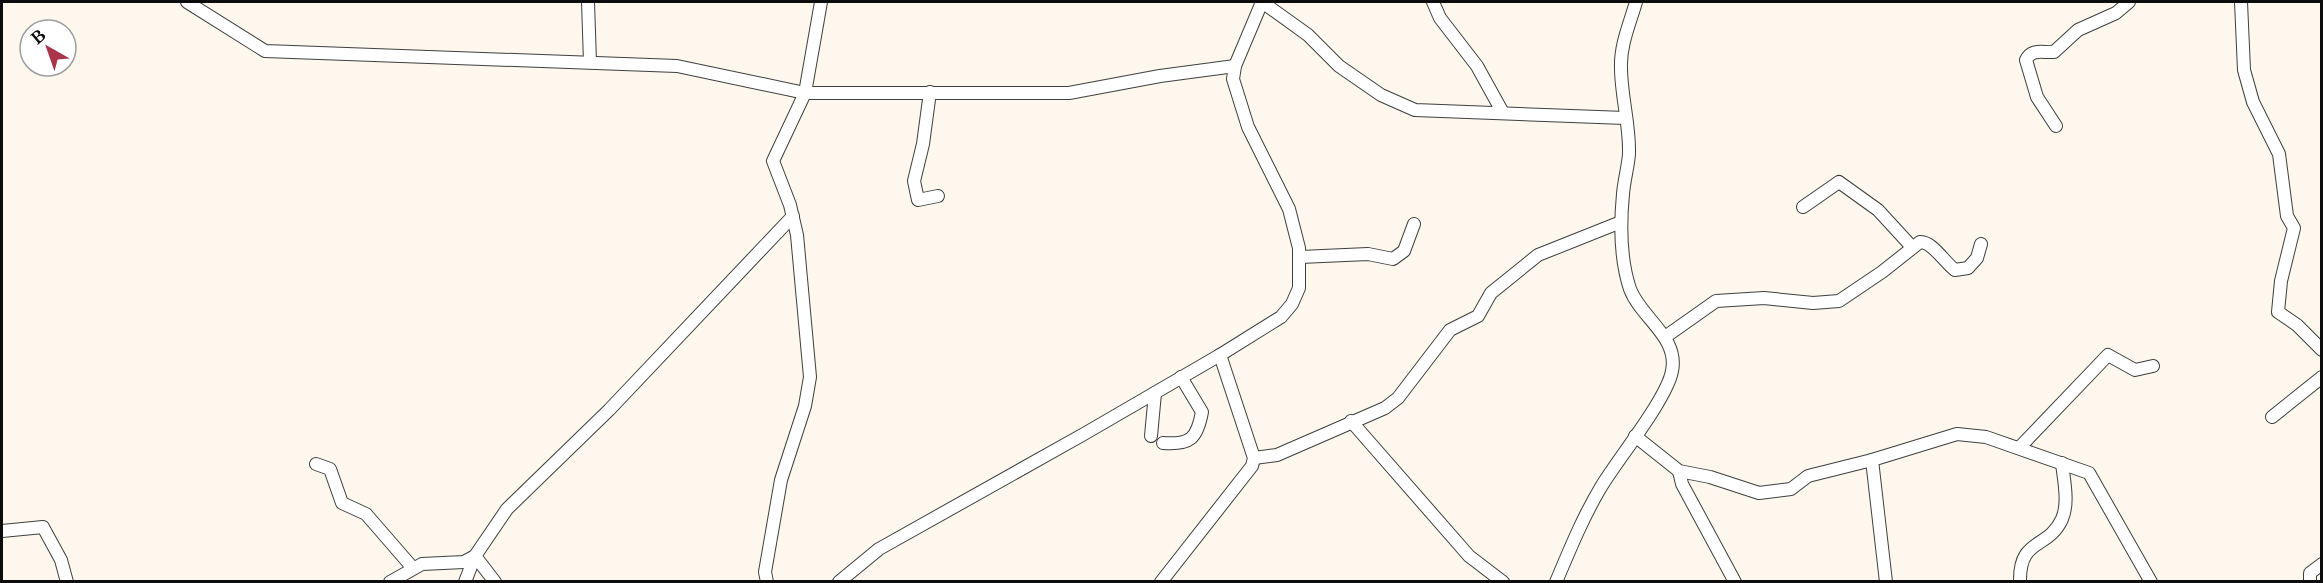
<svg xmlns="http://www.w3.org/2000/svg" width="2323" height="583" viewBox="0 0 2323 583" font-family="'Libre Baskerville',serif">
<style>
.lines{fill:none;stroke-linecap:round;stroke-linejoin:round}
.minor-casing{stroke:#3f3f3f;stroke-width:14}
.minor{stroke:#fff;stroke-width:12}
</style>
<rect width="100%" height="100%" fill="#fdf7ed"/>
<g class="lines">
<g class="minor-casing">
<g id="minor">
<path d="M187,2L265,51L677,66L805,93H1069L1160,76L1235,66"/>
<path d="M588,2L590,62"/>
<path d="M1262,2L1308,35L1339,66L1381,95L1415,110L1625,118"/>
<path d="M1433,2L1440,18L1477,66L1503,113"/>
<path d="M2241,2L2244,70L2253,102L2279,154L2287,216L2294,228L2281,281L2278,312L2297,325L2322,350"/>
<path d="M930,92L923,144L914,181L918,200L938,196"/>
<path d="M2056,126L2037,97L2026,60C2032,48 2043,53 2054,52L2078,30L2116,13L2129,2"/>
<path d="M1803,207L1839,182L1878,210L1912,247"/>
<path d="M1300,257L1368,254L1393,259L1404,251L1414,224"/>
<path d="M1665,337L1716,301L1764,298L1813,303L1839,301L1882,272L1920,242C1932,241 1945,263 1955,270L1968,268L1977,258L1981,244"/>
<path d="M2272,417L2322,377"/>
<path d="M1351,421L1469,556L1503,582"/>
<path d="M1151,436L1155,393"/>
<path d="M1635,436L1679,471L1710,477L1759,493L1791,489L1808,476L1872,460L1957,434L1986,437L2089,473L2151,582"/>
<path d="M1163,443C1190,445 1197,439 1202,412L1181,377"/>
<path d="M2019,448L2108,355L2135,370L2153,366"/>
<path d="M1254,458L1277,455L1385,408L1398,398L1450,330L1478,316L1491,293L1538,255L1621,222"/>
<path d="M1872,460L1886,582"/>
<path d="M316,464L330,469L342,503L366,514L412,567"/>
<path d="M1679,471L1682,484L1735,582"/>
<path d="M2,531L43,527L61,560L67,582"/>
<path d="M390,582L422,564L464,562L475,556L507,509L609,410L793,216"/>
<path d="M465,582L475,556L495,582"/>
<path d="M767,582L765,572L781,480L805,406L810,377L797,235L790,205L773,161L805,93L821,2"/>
<path d="M839,582L879,549L1084,434L1220,355L1281,317L1292,304L1299,288V248L1289,209L1248,127L1233,79L1235,66L1262,2"/>
<path d="M1161,582L1252,466L1254,458L1220,355"/>
<path d="M1556,582C1570,549 1583,517 1601,487C1617,460 1667,399 1672,371C1679,337 1641,318 1630,289C1620,259 1620,225 1623,194C1624,181 1628,167 1629,154C1630,125 1621,96 1621,68C1620,45 1630,23 1636,2"/>
<path d="M2020,582C2019,537 2048,550 2062,519C2069,503 2064,481 2062,463"/>
<path d="M2310,582V573L2322,564"/>
</g>
</g>
<use href="#minor" class="minor"/>
</g>
<rect width="2323" height="583" fill="none" stroke="#0c0c0c" stroke-width="6"/>
<g transform="translate(48 48) rotate(320)"><circle r="28" fill="#ffffff" stroke="#9e9e9e" stroke-width="1.5"/>
<path d="M0-4.5L10 22L0 15L-10 22Z" fill="#aa354b"/>
<text y="-9" font-size="16" font-weight="bold" text-anchor="middle" fill="#0c0c0c">B</text>
</g>
</svg>
